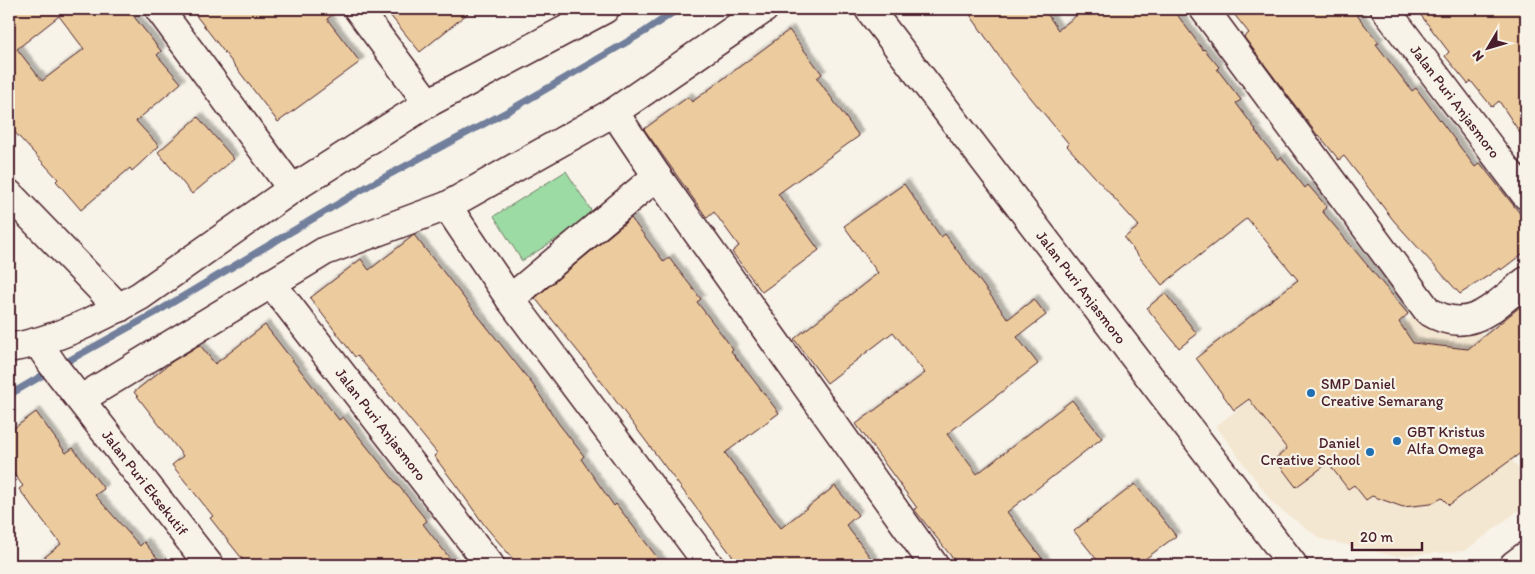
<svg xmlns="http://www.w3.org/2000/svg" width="1535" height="574" viewBox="0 0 1535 574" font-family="Itim,sans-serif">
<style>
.built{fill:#f4e7d2}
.green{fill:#9cdba4;stroke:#737d68}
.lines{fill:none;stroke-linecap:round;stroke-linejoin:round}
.stream{stroke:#727f9c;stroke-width:7}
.building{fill:#eccc9e;stroke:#4a1f2b;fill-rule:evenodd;filter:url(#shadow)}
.minor-casing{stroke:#4a1f2b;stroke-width:31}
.minor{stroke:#f7f3e8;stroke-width:28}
.poi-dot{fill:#1f6fb2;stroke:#f7f3e8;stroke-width:2}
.labels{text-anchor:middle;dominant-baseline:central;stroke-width:4.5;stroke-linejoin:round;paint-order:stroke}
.street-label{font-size:15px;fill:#4a1f2b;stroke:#f7f3e8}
.poi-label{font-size:15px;fill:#4a1f2b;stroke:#f7f3e8;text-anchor:start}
</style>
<defs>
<filter id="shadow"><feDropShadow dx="4.5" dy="-4.5" stdDeviation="1" flood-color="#0004"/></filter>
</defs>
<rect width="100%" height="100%" fill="#f7f3e8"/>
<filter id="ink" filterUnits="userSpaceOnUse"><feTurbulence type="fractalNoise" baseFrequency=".02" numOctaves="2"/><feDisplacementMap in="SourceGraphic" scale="10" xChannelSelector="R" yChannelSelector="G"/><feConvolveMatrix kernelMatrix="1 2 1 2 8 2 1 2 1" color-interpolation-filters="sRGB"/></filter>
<g filter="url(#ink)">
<path class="built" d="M1421,310L1478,330L1512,372L1469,406L1526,478V505L1465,551L1394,556L1321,539L1274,505L1216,426L1335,334L1355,360Z"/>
<path class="green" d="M566,171L594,215L522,261L494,216Z"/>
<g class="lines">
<g class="stream">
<path d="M59,366L155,313L368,186L512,109L644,32L678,9"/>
<path d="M9,395L50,371"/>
</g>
</g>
<g class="building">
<path d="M9,9H128L161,51L157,55L181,83L136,121L159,146L132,171L130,168L81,210L56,181L58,179L9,126ZM59,16L84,49L42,81L17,49Z"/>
<path d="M191,9H340L327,19L360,62L278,122Z"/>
<path d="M385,9H473L420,52Z"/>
<path d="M966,9H1044L1058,30L1085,9H1173L1203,50L1204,49L1219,67L1217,69L1241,100L1236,103L1256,130L1255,131L1278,160L1281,157L1305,188L1308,185L1327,207L1322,211L1408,314L1399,322L1413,343L1468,349L1526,302V449L1449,505L1442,498L1431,504L1403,507L1372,496L1366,500L1354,485L1348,489L1328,463L1296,487L1275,459L1287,449L1249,399L1234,410L1196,358L1298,280L1247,218L1162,285L1124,238L1139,226L1067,146L1069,144L1012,75Z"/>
<path d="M1230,9H1352L1379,43L1376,44L1412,91L1416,88L1475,167L1480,163L1526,221V251L1501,270L1500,268L1460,294L1394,221L1344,156L1339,160L1319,135L1318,136L1244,37L1249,33Z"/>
<path d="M1416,9H1526V142L1499,101L1492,107L1471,81L1468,84L1445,56L1449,52Z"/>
<path d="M789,30L822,74L817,78L859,136L778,194L819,250L762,292L732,252L739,246L714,212L707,218L644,129L688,97L692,102Z"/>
<path d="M198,117L234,159L192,194L158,152Z"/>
<path d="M904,184L941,237L945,234L1008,319L1034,299L1046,315L1017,337L1038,364L947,434L977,474L1072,400L1102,438L1007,512L1047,565H958L914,509L917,508L856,424L925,373L893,332L827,383L794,339L878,273L844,226Z"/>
<path d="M631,218L664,262L669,258L701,299L697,302L733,349L731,351L779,413L725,453L781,528L835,486L858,515L846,525L876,565H739L588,364L535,298Z"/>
<path d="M414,235L533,385L559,424L584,456L581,459L614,506L616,504L663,565H518L485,526L458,488L434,456L437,453L357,355L355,357L310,298L361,259L369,270Z"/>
<path d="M1165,293L1197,334L1179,348L1147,308Z"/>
<path d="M265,325L339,420L343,417L427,521L423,524L455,565H247L210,518L213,516L172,465L183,456L134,392L173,361L200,345L215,364Z"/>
<path d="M36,412L66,453L73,448L104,489L95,495L140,546L144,542L163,565H35L61,544L19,489L23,486L9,467V432Z"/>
<path d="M1135,484L1176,536L1137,565H1101L1074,531Z"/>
</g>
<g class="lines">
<g class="minor-casing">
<g id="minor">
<path d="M159,9L292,189"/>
<path d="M358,9L428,103"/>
<path id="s1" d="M869,9L1293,565"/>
<path d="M1204,9L1428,311C1470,337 1495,305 1526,281"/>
<path id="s2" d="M1385,9L1526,195"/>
<path d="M614,112L657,176L934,565"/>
<path d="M9,194L119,308"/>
<path d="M447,206L510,299L709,565"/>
<path id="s3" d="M271,283L490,565"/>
<path d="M510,299L657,176"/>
<path id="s4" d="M38,343L53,365L209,565"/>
<path d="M9,348C55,341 99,319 140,296L292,189L428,103L605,9"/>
<path d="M81,399L325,251L447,206L614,112L764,9"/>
<path d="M1514,565L1526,556"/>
</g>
</g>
<use href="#minor" class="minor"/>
</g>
</g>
<g class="poi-dot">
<circle cx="1311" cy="393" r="5"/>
<circle cx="1397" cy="441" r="5"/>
<circle cx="1370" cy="452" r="5"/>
</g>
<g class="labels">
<g class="street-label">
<text stroke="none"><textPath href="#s2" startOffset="116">Jalan Puri Anjasmoro</textPath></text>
<text stroke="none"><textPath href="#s1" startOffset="350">Jalan Puri Anjasmoro</textPath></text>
<text stroke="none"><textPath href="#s3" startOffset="179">Jalan Puri Anjasmoro</textPath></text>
<text stroke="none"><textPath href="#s4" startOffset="176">Jalan Puri Eksekutif</textPath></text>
</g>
<g class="poi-label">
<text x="1321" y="384">SMP Daniel<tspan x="1321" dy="17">Creative Semarang</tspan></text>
<text x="1407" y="432">GBT Kristus<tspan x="1407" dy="17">Alfa Omega</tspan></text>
<text x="1360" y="443" text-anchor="end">Daniel<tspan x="1360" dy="17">Creative School</tspan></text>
</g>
</g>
<rect width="1535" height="574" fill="none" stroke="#f7f3e8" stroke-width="30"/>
<rect x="15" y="15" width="1505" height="544" fill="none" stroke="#4a1f2b" stroke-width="2" filter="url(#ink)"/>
<g transform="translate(1488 48) rotate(232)" stroke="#f7f3e8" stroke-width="4" paint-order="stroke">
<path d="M0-4L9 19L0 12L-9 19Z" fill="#4a1f2b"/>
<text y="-8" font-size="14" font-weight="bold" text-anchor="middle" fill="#4a1f2b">N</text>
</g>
<path d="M1352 542v8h70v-8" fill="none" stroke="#4a1f2b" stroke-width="2.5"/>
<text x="1360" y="542" font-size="15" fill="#4a1f2b" stroke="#f7f3e8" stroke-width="4" paint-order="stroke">20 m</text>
</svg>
